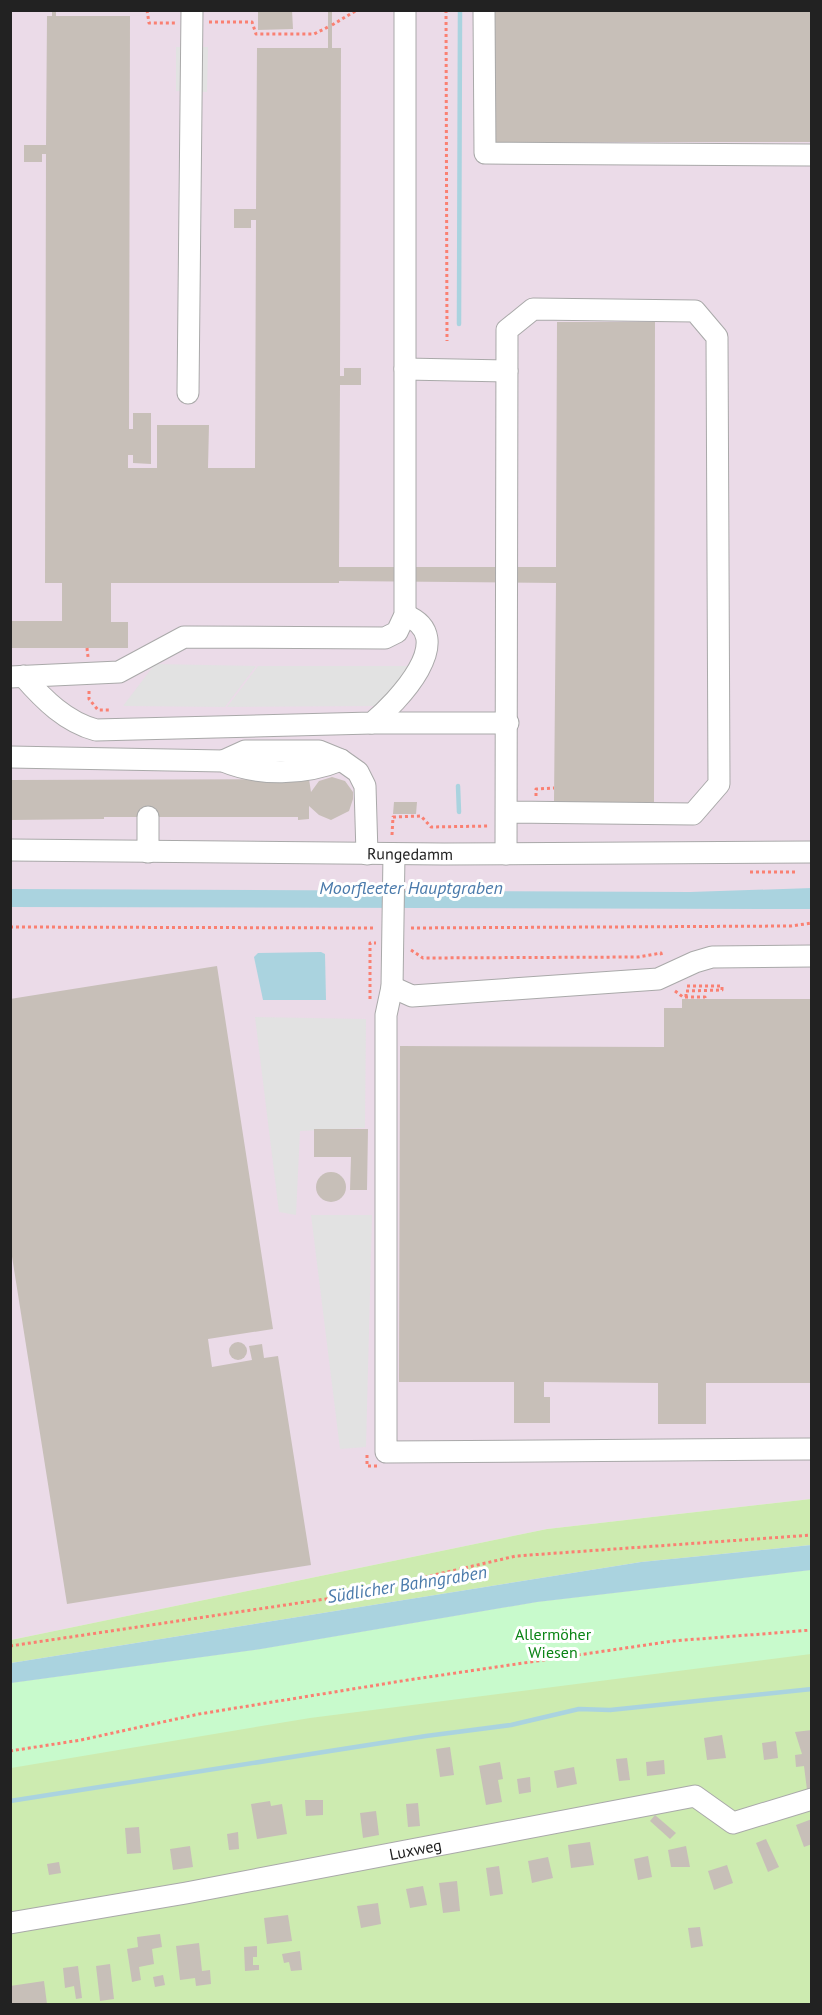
<svg xmlns="http://www.w3.org/2000/svg" width="822" height="2015" viewBox="0 0 822 2015" font-family="'PT Sans',sans-serif">
<style>
.industrial{fill:#ebdbe8}
.grass{fill:#cdebb0}
.park{fill:#c8facc}
.parking{fill:#e2e2e2}
.water{fill:#aad3df}
.lines{fill:none;stroke-linecap:round;stroke-linejoin:round}
.stream{stroke:#aad3df;stroke-width:4.5}
.building{fill:#c7bfb8}
.minor-casing{stroke:#a9a9a9;stroke-width:23}
.path{stroke:#fa8072;stroke-width:3;stroke-dasharray:3 3;stroke-linecap:butt}
.minor{stroke:#fff;stroke-width:21}
.labels{text-anchor:middle;dominant-baseline:central;stroke-width:6;stroke-linejoin:round;paint-order:stroke}
.street-label{font-size:16px;fill:#222;stroke:#fff}
.park-label{font-size:16px;fill:#0c8416;stroke:#fff}
.water-label{font-size:18px;font-style:italic;fill:#4a7aab;stroke:#fff}
</style>
<rect width="100%" height="100%" fill="#f2efe9"/>
<path class="industrial" d="M11,11H811V1499L547,1529L11,1640Z"/>
<g class="grass">
<path d="M811,1499V1545L641,1562L11,1663V1640L547,1529Z"/>
<path d="M811,1570V2004H11V1683L261,1649L537,1602Z"/>
</g>
<path class="park" d="M811,1570V1654L310,1718L11,1768V1683L261,1649L537,1602Z"/>
<g class="parking">
<path d="M176,47H208L207,92L176,91Z"/>
<path d="M155,664L256,666L225,707L123,706Z"/>
<path d="M258,666H409L379,706L227,707Z"/>
<path d="M255,1017L366,1019L365,1128L300,1131L296,1215L279,1212Z"/>
<path d="M311,1215H372L366,1447L340,1449Z"/>
</g>
<g class="water">
<path d="M812,888L811,909L11,907V889L690,892Z"/>
<path d="M321,952L325,954L326,1000H263L254,957L258,953Z"/>
<path d="M811,1545V1570L537,1602L261,1649L11,1683V1663L641,1562Z"/>
</g>
<g class="lines">
<g class="stream">
<path d="M459,324L460,10"/>
<path d="M458,786L459,812"/>
<path d="M10,1801L426,1736L511,1725L579,1709L610,1710L812,1689"/>
</g>
</g>
<g class="building">
<path d="M52,10H56V16H130L129,429H133V413H151V464L133,463V455H128V468H157V425H209L208,468H255L256,220H251V228H234V209H256L257,48H328V10H332V48H341L340,376H344V368H361V385H340L339,567H556L557,322H655L654,802H554L556,583L339,581V583H111V622H128V648H10V621H62V583H45L46,154H42V162H24V145H46L47,16H52Z"/>
<path d="M258,10H292L293,29L258,30Z"/>
<rect x="494" y="10" width="318" height="132"/>
<path d="M332,777L345,781L353,792V799L349,811L331,820L319,815L309,806V819L298,820V817H104V819L10,820V780L309,779L311,792L319,781Z"/>
<path d="M394,802H417L416,814H393Z"/>
<path d="M217,966L273,1329L208,1339L212,1367L252,1360L249,1346L262,1344L264,1358L278,1356L311,1565L67,1604L10,1244V999Z"/>
<path d="M682,999H812V1383H706V1424H658V1383L544,1382V1397H550V1423H514V1382H399L400,1046L664,1047V1008H682Z"/>
<path d="M314,1129H368L367,1190H350L351,1157H314Z"/>
<circle cx="331" cy="1187" r="15"/>
<circle cx="238" cy="1351" r="9"/>
<path d="M812,1730V1789L807,1790L804,1766L796,1767L795,1755L802,1754L795,1732Z"/>
<path d="M722,1735L726,1758L707,1760L704,1738Z"/>
<path d="M776,1741L778,1758L764,1760L762,1743Z"/>
<path d="M450,1747L454,1775L440,1777L436,1749Z"/>
<path d="M627,1758L630,1780L619,1781L616,1759Z"/>
<path d="M664,1760L665,1774L647,1776L646,1762Z"/>
<path d="M500,1762L503,1779L498,1780L502,1802L486,1805L479,1766Z"/>
<path d="M574,1767L577,1784L557,1788L554,1771Z"/>
<path d="M530,1777L531,1792L519,1794L517,1779Z"/>
<path d="M305,1800H323V1815L306,1816Z"/>
<path d="M270,1801L271,1806L282,1804L287,1834L257,1839L251,1804Z"/>
<path d="M418,1803L420,1826L408,1827L406,1804Z"/>
<path d="M376,1811L379,1835L363,1838L360,1813Z"/>
<path d="M655,1815L676,1833L670,1839L650,1821Z"/>
<path d="M812,1819V1844L804,1847L796,1825Z"/>
<path d="M139,1827L141,1853L127,1854L125,1828Z"/>
<path d="M238,1832L239,1849L229,1850L227,1834Z"/>
<path d="M766,1839L779,1867L768,1872L756,1843Z"/>
<path d="M590,1842L594,1865L571,1868L568,1845Z"/>
<path d="M190,1846L193,1867L173,1870L170,1849Z"/>
<path d="M686,1846L690,1867H671L668,1850Z"/>
<path d="M648,1856L652,1877L638,1880L634,1859Z"/>
<path d="M548,1857L553,1878L532,1883L528,1861Z"/>
<path d="M59,1862L61,1873L49,1875L47,1864Z"/>
<path d="M727,1865L733,1883L714,1890L708,1871Z"/>
<path d="M499,1866L503,1894L490,1896L486,1868Z"/>
<path d="M457,1881L460,1911L443,1913L439,1883Z"/>
<path d="M423,1886L427,1905L410,1908L406,1889Z"/>
<path d="M378,1903L381,1924L361,1928L357,1906Z"/>
<path d="M288,1915L292,1941L267,1944L264,1918Z"/>
<path d="M700,1927L703,1946L691,1948L688,1928Z"/>
<path d="M160,1934L162,1947L152,1949L154,1964L139,1967L141,1980L132,1982L127,1949L138,1947L137,1937Z"/>
<path d="M199,1943L202,1971L210,1970L211,1984L196,1986L195,1978L180,1980L176,1946Z"/>
<path d="M257,1946V1957H253V1965H259V1970L245,1971L244,1947Z"/>
<path d="M300,1951L302,1970L291,1971L289,1962L284,1963L282,1954Z"/>
<path d="M110,1964L114,1999L100,2001L96,1966Z"/>
<path d="M78,1966L82,1998L76,1999L74,1986L65,1988L63,1968Z"/>
<path d="M163,1975L165,1985L155,1987L153,1977Z"/>
<path d="M44,1981L47,2004H10V1986Z"/>
</g>
<g class="lines">
<g class="minor-casing">
<g id="minor">
<path d="M484,10L485,153L812,155"/>
<path d="M405,369L507,371"/>
<path d="M188,393L192,10"/>
<path d="M23,676C44,700 66,722 96,730L372,723C396,703 461,637 405,615"/>
<path d="M10,677L119,672L184,637L385,638L397,632L405,615V10"/>
<path d="M372,723H508"/>
<path d="M10,757L223,761C259,776 305,775 341,760"/>
<path d="M223,761L245,751H319L341,760L358,772L365,786L367,854"/>
<path id="s1" d="M10,850L444,854L812,852"/>
<path d="M148,852V817"/>
<path d="M394,854L392,987L386,1015V1452L812,1449"/>
<path d="M506,854L507,330L533,309L695,311L717,337L719,784L693,814L508,812"/>
<path d="M392,987L412,996L658,979L695,962L712,957L812,956"/>
<path id="s2" d="M10,1923L186,1893L695,1796L733,1823L812,1799"/>
</g>
</g>
<g class="path">
<path d="M147,10L149,23H176"/>
<path d="M446,10L447,341"/>
<path d="M209,22H252L256,34H314L328,27"/>
<path d="M332,25L357,10"/>
<path d="M87,648L88,657"/>
<path d="M89,691V699L98,710H111"/>
<path d="M536,796V789L554,788"/>
<path d="M392,835L393,817L421,816L431,827L489,826"/>
<path d="M750,872H798"/>
<path d="M10,927L375,928"/>
<path d="M411,928L791,926L812,923"/>
<path d="M411,950L423,958L638,957L661,953L662,957"/>
<path d="M675,991L683,997H705V999"/>
<path d="M686,997V991L722,990V986H686"/>
<path d="M370,999V943H376"/>
<path d="M367,1455V1466H377"/>
<path d="M10,1646L339,1597L516,1556L812,1535"/>
<path d="M10,1751L81,1740L199,1714L408,1680L673,1641L812,1630"/>
</g>
<use href="#minor" class="minor"/>
</g>
<g class="labels">
<g class="street-label">
<text stroke="none"><textPath href="#s1" startOffset="400">Rungedamm</textPath></text>
<text stroke="none"><textPath href="#s2" startOffset="412">Luxweg</textPath></text>
</g>
<g class="park-label">
<text x="553" y="1634">Allermöher<tspan x="553" dy="18">Wiesen</tspan></text>
</g>
<g class="water-label">
<text x="411" y="887">Moorfleeter Hauptgraben</text>
<text transform="translate(407 1584) rotate(-9)">Südlicher Bahngraben</text>
</g>
</g>
<rect width="822" height="2015" fill="none" stroke="#222222" stroke-width="24"/>
</svg>
